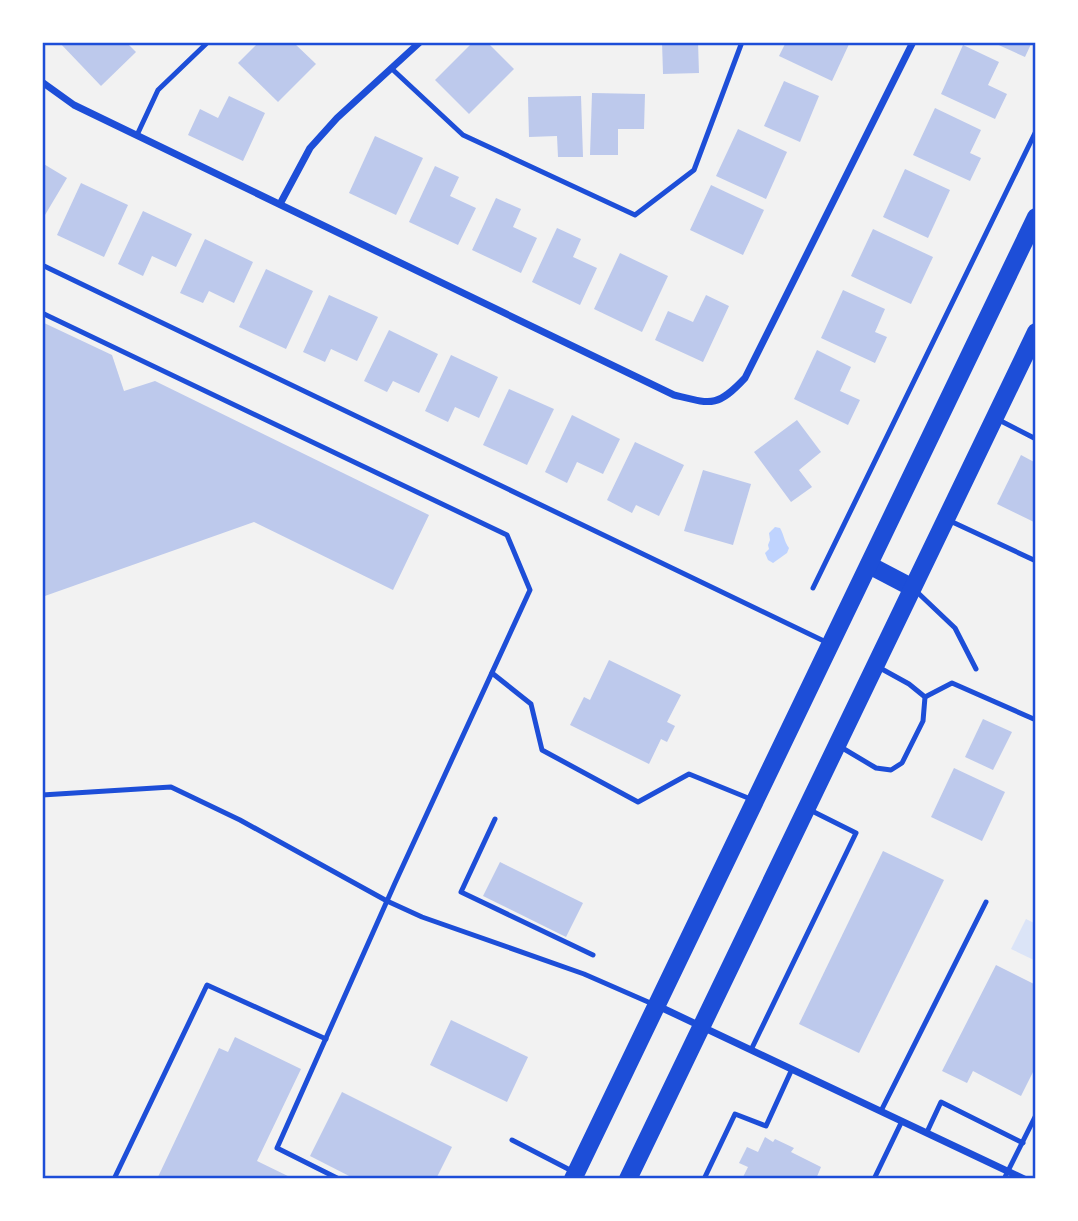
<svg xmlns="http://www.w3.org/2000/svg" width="1078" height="1221" viewBox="0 0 1078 1221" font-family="'Nunito Sans',sans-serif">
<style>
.green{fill:#dbe4f7}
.water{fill:#bfd3fe}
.building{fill:#bdc9ec}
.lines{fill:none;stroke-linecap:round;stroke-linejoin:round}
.service{stroke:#1d4ed8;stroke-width:5}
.minor{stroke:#1d4ed8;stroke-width:7}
.primary{stroke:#1d4ed8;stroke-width:18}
.neatline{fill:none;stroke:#1d4ed8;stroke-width:2.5}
</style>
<rect width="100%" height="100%" fill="#f2f2f2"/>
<path class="green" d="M1026,919L1036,924V961L1011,949Z"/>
<path class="water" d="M775,527L780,528C784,535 784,541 789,548L787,553L773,563L768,560L765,553L769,549L768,545L770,540L769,533Z"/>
<g class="building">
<path d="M59,42H126L136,52L101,86Z"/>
<path d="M259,42H293L316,64L278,102L238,63Z"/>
<path d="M473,42H487L514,69L469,114L435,80Z"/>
<path d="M662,42H698L699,73L663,74Z"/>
<path d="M786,42H850L832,81L779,56Z"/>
<path d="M992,42H1032L1025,57Z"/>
<path d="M963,45L999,62L988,85L1007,94L995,119L941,94Z"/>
<path d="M784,81L819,96L800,142L764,126Z"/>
<path d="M592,93L645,94L644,129H618V155H590Z"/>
<path d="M229,96L265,113L243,161L188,135L200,109L218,118Z"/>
<path d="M581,96L583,157H558L557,136L529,137L528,97Z"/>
<path d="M935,108L981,130L970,153L981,158L970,181L913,155Z"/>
<path d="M738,129L787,152L766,199L716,176Z"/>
<path d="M375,136L423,158L396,215L349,193Z"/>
<path d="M42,163L67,178L42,220Z"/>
<path d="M435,166L459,177L450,196L476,208L458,245L409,222Z"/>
<path d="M905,169L950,190L928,238L883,217Z"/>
<path d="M81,183L128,205L104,257L57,235Z"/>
<path d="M711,185L764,210L743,255L690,230Z"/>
<path d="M496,198L521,209L513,227L537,238L521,273L472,250Z"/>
<path d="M143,211L192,234L176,267L152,256L143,276L118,264Z"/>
<path d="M557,228L581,239L573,257L597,268L580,305L532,282Z"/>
<path d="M873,229L933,257L911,304L851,276Z"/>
<path d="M205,239L253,262L234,303L209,291L203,303L180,293Z"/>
<path d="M620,253L668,276L642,332L594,309Z"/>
<path d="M266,269L313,291L286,349L239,327Z"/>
<path d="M843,290L885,309L875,332L887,337L875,363L821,338Z"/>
<path d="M329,295L378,317L357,361L331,349L325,362L303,352Z"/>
<path d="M706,295L729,306L703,362L655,340L668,311L693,322Z"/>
<path d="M42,322L112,355L124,391L155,381L429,515L393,590L254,522L42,597Z"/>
<path d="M389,330L438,354L419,393L393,381L387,392L364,381Z"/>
<path d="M817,350L851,367L840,391L860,400L848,425L794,399Z"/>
<path d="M451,355L498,377L479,418L455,407L448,422L425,411Z"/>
<path d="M509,389L554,409L527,465L483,445Z"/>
<path d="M572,415L620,439L603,474L577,462L567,483L545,472Z"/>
<path d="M797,420L821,452L799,470L812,487L791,502L754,452Z"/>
<path d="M635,442L684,465L659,516L636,505L632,513L607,500Z"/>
<path d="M1021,455L1036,463V523L997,504Z"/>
<path d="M703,470L751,484L733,545L684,531Z"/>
<path d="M609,660L681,695L667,722L675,726L667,742L661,739L649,764L570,725L584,697L590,700Z"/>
<path d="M983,719L1012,732L993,770L965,757Z"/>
<path d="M954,768L1005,792L982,841L931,817Z"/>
<path d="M883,851L944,880L859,1053L799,1024Z"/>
<path d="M500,862L583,903L566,937L483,896Z"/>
<path d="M996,965L1036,985V1066L1021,1096L973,1071L967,1083L942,1071Z"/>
<path d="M451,1020L528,1057L507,1102L430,1065Z"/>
<path d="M235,1037L301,1069L257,1161L294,1179H157L219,1048L228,1052Z"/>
<path d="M342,1092L452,1147L436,1179H355L310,1156Z"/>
<path d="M765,1137L773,1142L775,1139L794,1148L791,1152L821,1167L816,1179H742L748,1167L739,1163L747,1147L758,1152Z"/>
</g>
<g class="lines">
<g class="service">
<path d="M391,68L463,135L635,215L694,170L742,42"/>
<path d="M137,135L158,90L208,42"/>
<path d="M42,265L828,643"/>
<path d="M42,313L507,535L530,590L395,883L277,1148L339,1179"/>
<path d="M997,419L1036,439"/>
<path d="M948,520L1036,561"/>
<path d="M813,588L1036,131"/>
<path d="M916,591L955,628L976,669"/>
<path d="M492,673L531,704L542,750L638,802L689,774L753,800"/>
<path d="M925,697L952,683L1036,720"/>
<path d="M839,746L876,768L891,770L902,763L923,721L925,697L909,684L880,668"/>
<path d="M42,795L171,787L240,820L387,901L422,917L584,974L655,1005"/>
<path d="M495,819L461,892L593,955"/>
<path d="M751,1050L856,833L808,809"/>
<path d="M881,1111L986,902"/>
<path d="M927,1132L941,1102L1023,1143"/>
<path d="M512,1140L572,1171"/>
<path d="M114,1179L207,985L326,1039"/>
<path d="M704,1179L735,1114L766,1126L792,1069"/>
<path d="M874,1179L902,1121"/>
<path d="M1004,1179L1036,1115"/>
</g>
<g class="minor">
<path d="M42,82L74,105L674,395C711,404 717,408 745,378L913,42"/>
<path d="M280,204L310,148L337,118L420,42"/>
<path d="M658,1006L1024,1179"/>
</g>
<g class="primary">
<path d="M869,565L911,587"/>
<path d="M573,1179L1036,217"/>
<path d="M628,1179L1036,332"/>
</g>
</g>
<rect width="1078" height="1221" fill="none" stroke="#ffffff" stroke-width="88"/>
<rect x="44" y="44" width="990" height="1133" class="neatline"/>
</svg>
